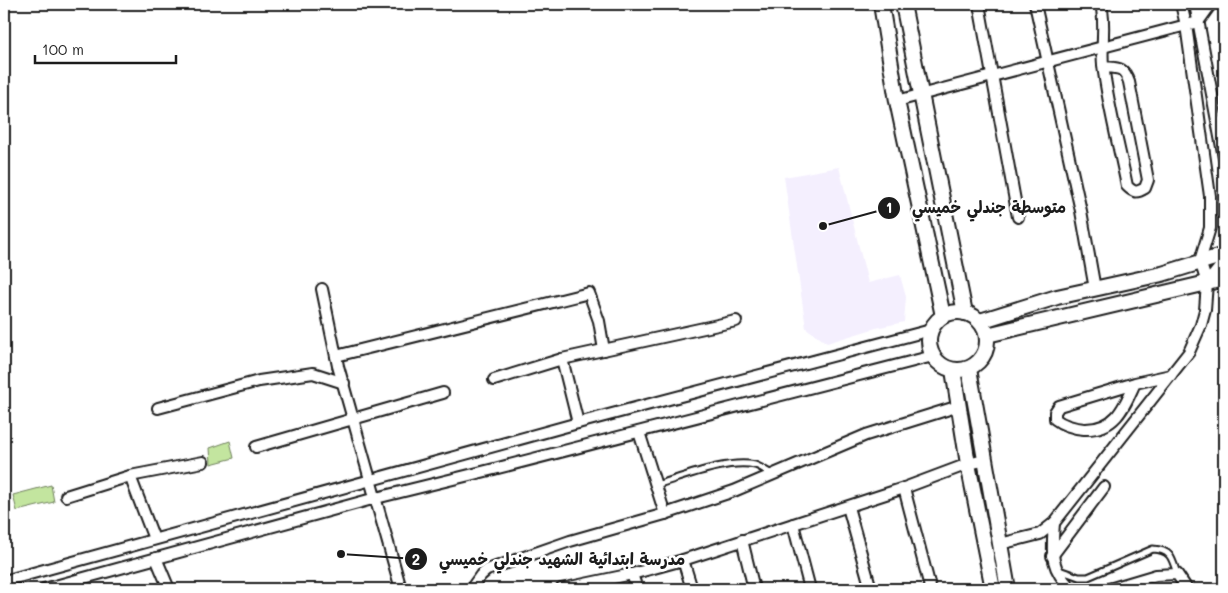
<svg xmlns="http://www.w3.org/2000/svg" width="1228" height="593" viewBox="0 0 1228 593" font-family="Mali,'Playpen Sans Arabic',sans-serif">
<style>
.built{fill:#f4effe}
.green{fill:#c3e59f;stroke:#70805e}
.lines{fill:none;stroke-linecap:round;stroke-linejoin:round}
.lane-casing{stroke:#1c1c1c;stroke-width:9}
.street-casing{stroke:#1c1c1c;stroke-width:14}
.secondary-casing{stroke:#1c1c1c;stroke-width:18}
.lane{stroke:#fff;stroke-width:5}
.street{stroke:#fff;stroke-width:10}
.secondary{stroke:#fff;stroke-width:14}
.leader{fill:none;stroke:#1c1c1c;stroke-width:2}
.callout-dot{fill:#1c1c1c;stroke:#fff;stroke-width:2}
.mark-label{font-size:15px;text-anchor:middle;font-weight:bold;fill:#fff}
.callout-label{font-size:16px;text-anchor:middle;font-weight:bold;fill:#1c1c1c;stroke:#fff;stroke-width:5;stroke-linejoin:round;paint-order:stroke}
</style>
<rect width="100%" height="100%" fill="#fff"/>
<filter id="ink" filterUnits="userSpaceOnUse"><feTurbulence type="fractalNoise" baseFrequency=".02" numOctaves="2"/><feDisplacementMap in="SourceGraphic" scale="10" xChannelSelector="R" yChannelSelector="G"/><feConvolveMatrix kernelMatrix="1 2 1 2 8 2 1 2 1" color-interpolation-filters="sRGB"/></filter>
<g filter="url(#ink)">
<path class="built" d="M839,167L868,283L900,275L906,297L904,322L876,328L827,343L806,328L784,177Z"/>
<g class="green">
<path d="M230,441L234,458L211,464L210,448Z"/>
<path d="M51,485L54,502L17,511L13,495Z"/>
</g>
<g class="lines">
<g class="lane-casing">
<g id="lane">
<path d="M656,485C683,477 727,459 755,465C761,467 766,471 772,474"/>
<path d="M1059,570L1079,577H1088L1153,549C1171,550 1172,558 1177,574"/>
</g>
</g>
<g class="street-casing">
<g id="street">
<path d="M979,4L1018,217"/>
<path d="M1035,4L1081,211L1095,289"/>
<path d="M1101,4C1106,24 1101,45 1103,65C1108,106 1119,146 1127,186C1134,193 1137,193 1145,188L1148,180L1129,82C1124,67 1119,68 1104,67"/>
<path d="M1195,4L1224,158"/>
<path d="M897,101L1198,22L1211,4"/>
<path d="M1207,283L1220,267L1224,258"/>
<path d="M322,289L338,366L401,589"/>
<path d="M336,356L589,293L599,321L604,350"/>
<path d="M562,359L736,321"/>
<path d="M494,380L562,359L578,423"/>
<path d="M1135,383C1124,408 1115,430 1084,429C1073,428 1064,426 1055,419V412L1059,406L1135,383L1171,375"/>
<path d="M158,408L259,381L313,373L344,383"/>
<path d="M639,432L665,514"/>
<path d="M256,447L443,393"/>
<path d="M904,488L930,587L928,589"/>
<path d="M66,496L130,476"/>
<path d="M848,507L871,589"/>
<path d="M1054,523C1052,552 1049,568 1072,589"/>
<path d="M793,524L810,589"/>
<path d="M154,539L130,476L203,462"/>
<path d="M742,540L754,589"/>
<path d="M1000,544L1040,534L1054,523L1189,352L1201,325L1205,310L1207,283L1200,261L1210,228V196L1186,25L1181,4"/>
<path d="M1052,556L1104,487"/>
<path d="M156,558L169,589"/>
<path d="M683,560L692,589"/>
<path d="M632,574L637,589"/>
<path d="M4,581L578,423L931,330"/>
<path d="M44,589L376,498L494,469L933,356"/>
<path d="M471,589L481,575L487,570L570,541L665,514L734,491L866,435L959,406"/>
<path d="M561,589L632,574L683,560L904,488L968,464L986,460"/>
<path d="M1109,589L1156,575L1177,574L1187,589"/>
</g>
</g>
<g class="secondary-casing">
<g id="secondary">
<path d="M881,4L897,101L943,316"/>
<path d="M903,4L965,313"/>
<circle cx="958" cy="341" r="29"/>
<path d="M980,321L1057,297L1162,274L1224,255"/>
<path d="M987,335L1224,279"/>
<path d="M969,369L1008,589"/>
<path d="M953,370L968,464L993,589"/>
</g>
</g>
<use href="#lane" class="lane"/>
<use href="#street" class="street"/>
<use href="#secondary" class="secondary"/>
</g>
</g>
<path class="leader" d="M823 226L889 208M341 554L416 559"/>
<g class="callout-dot">
<circle cx="823" cy="226" r="5"/>
<circle cx="341" cy="554" r="5"/>
<circle cx="889" cy="208" r="12"/>
<circle cx="416" cy="559" r="12"/>
</g>
<g class="mark-label">
<text x="889" y="213">1</text>
<text x="416" y="565">2</text>
</g>
<g class="callout-label">
<text x="989" y="213">متوسطة جندلي خميسي</text>
<text x="562" y="565">مدرسة ابتدائية الشهيد جندلي خميسي</text>
</g>
<rect width="1228" height="593" fill="none" stroke="#fff" stroke-width="20"/>
<rect x="10" y="10" width="1208" height="573" fill="none" stroke="#1c1c1c" stroke-width="2" filter="url(#ink)"/>
<path d="M35 55v8h141v-8" fill="none" stroke="#1c1c1c" stroke-width="2.5"/>
<text x="42" y="55" font-size="15" fill="#1c1c1c" stroke="#ffffff" stroke-width="4" paint-order="stroke">100 m</text>
</svg>
